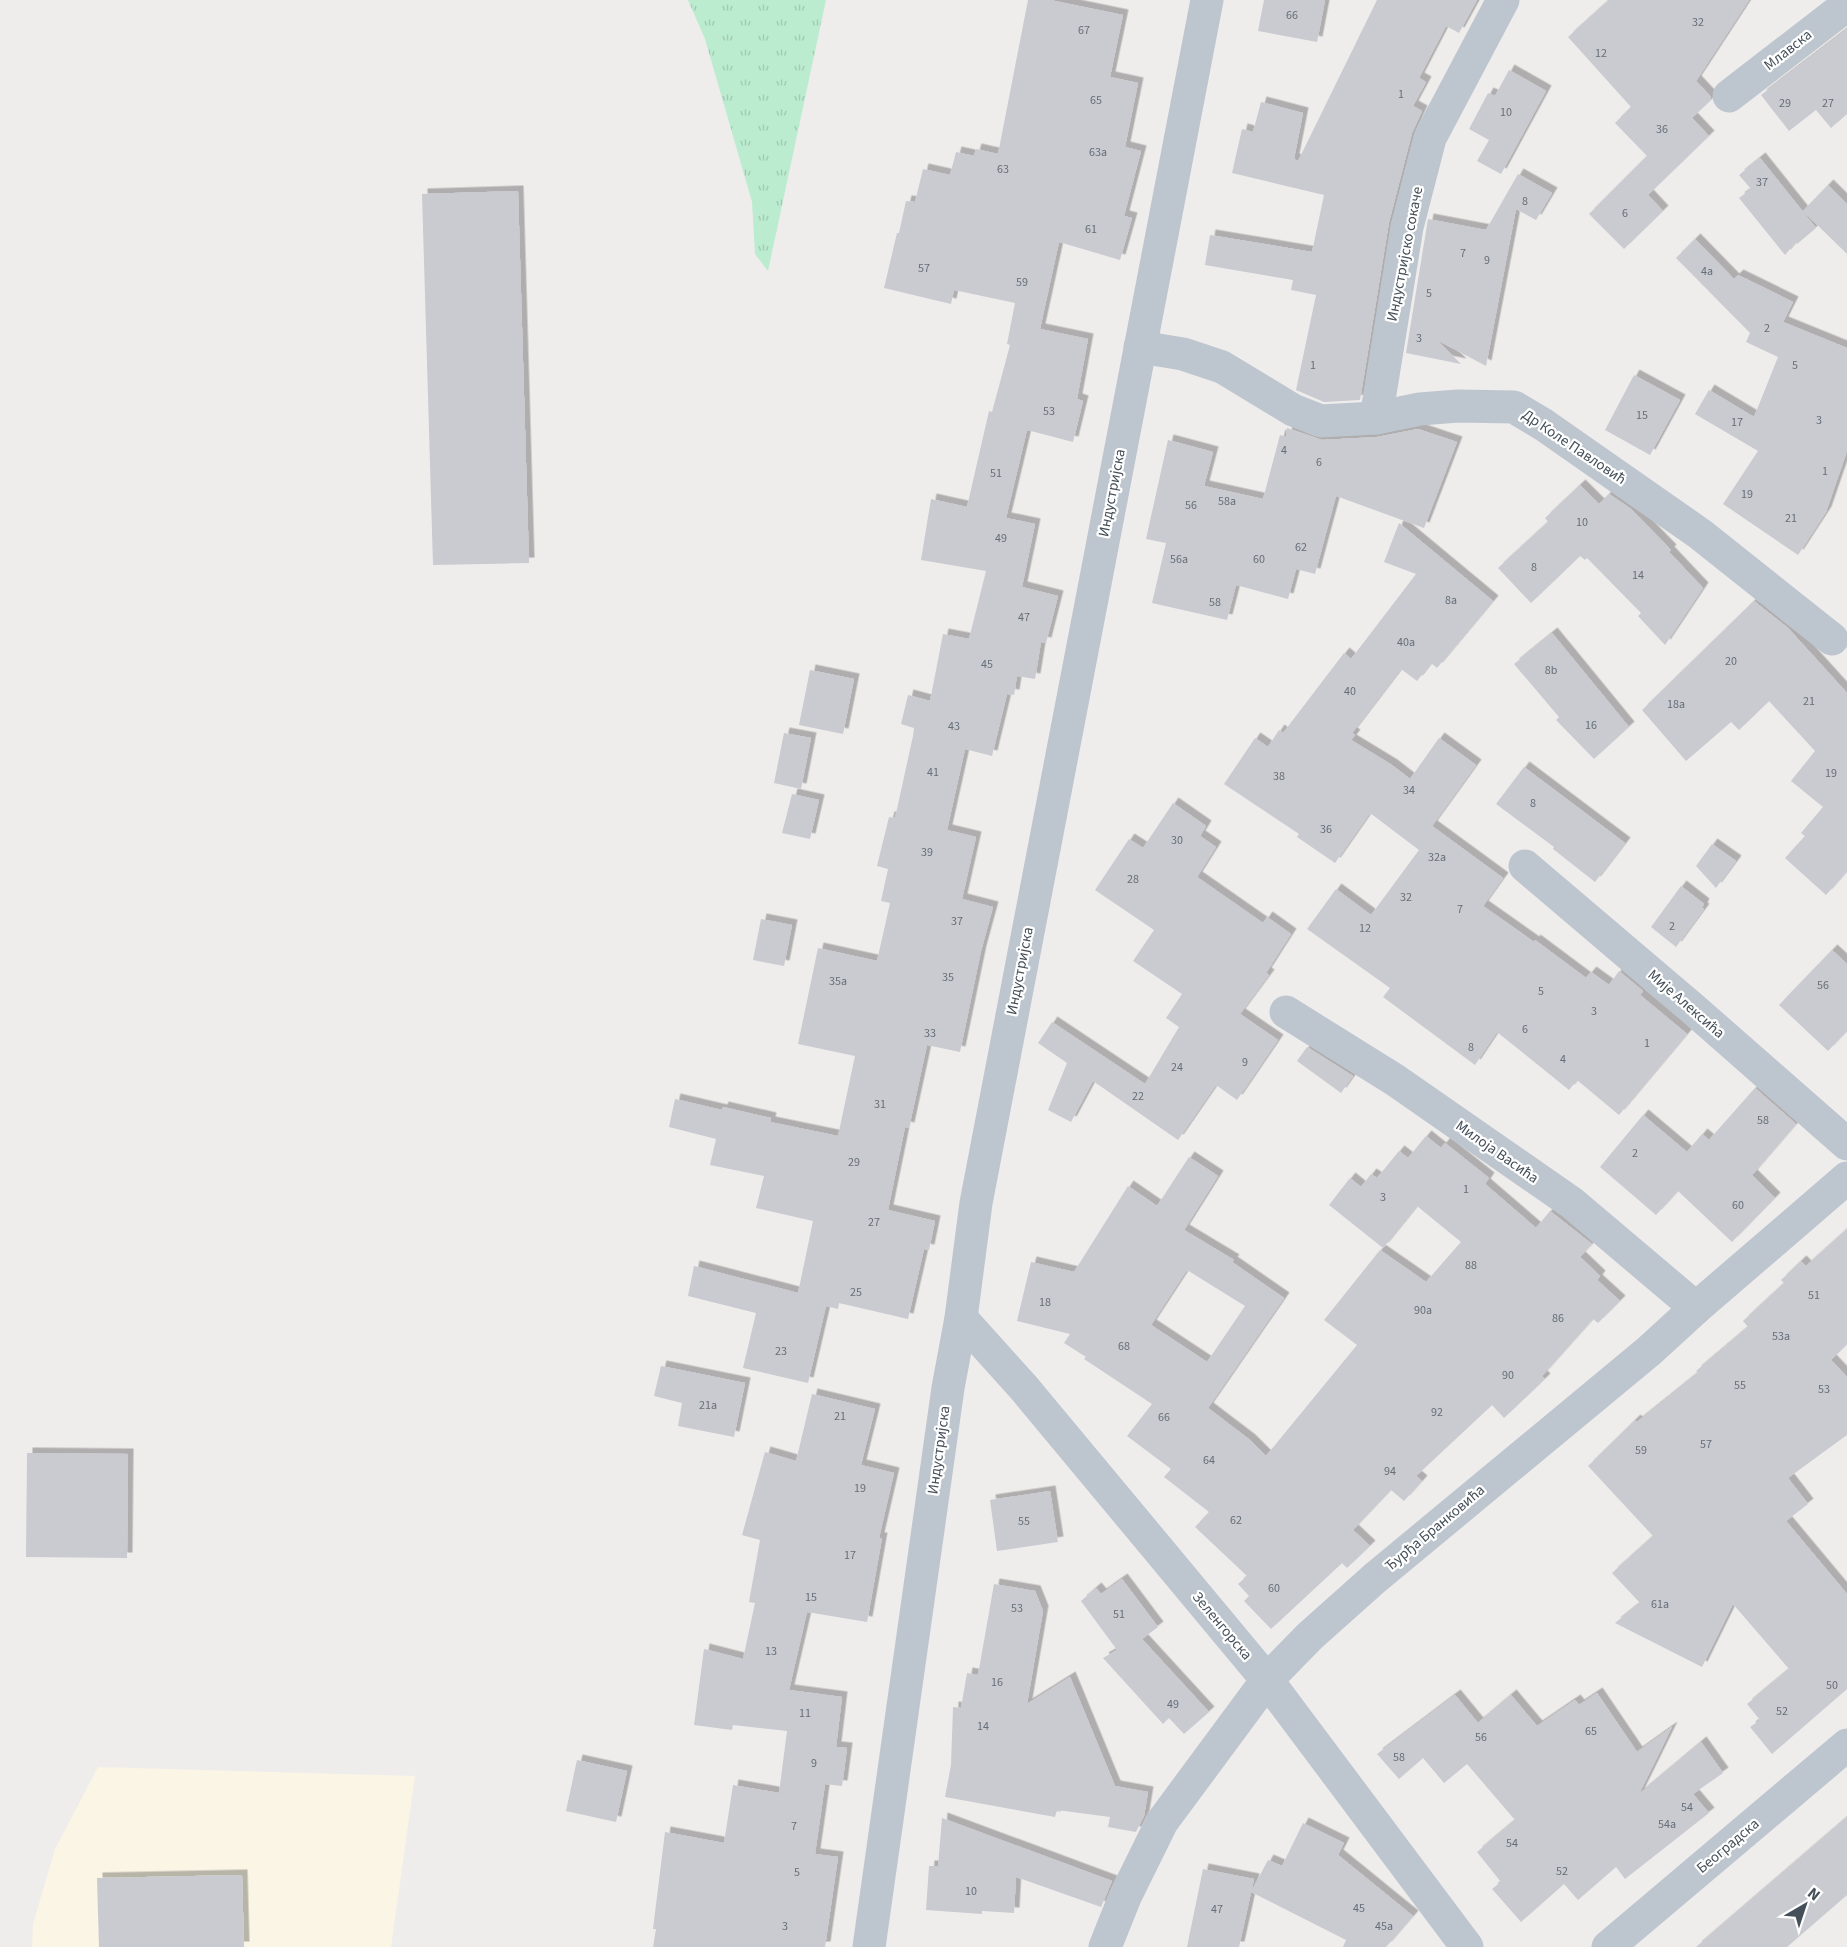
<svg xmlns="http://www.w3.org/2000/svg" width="1847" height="1947" viewBox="0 0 1847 1947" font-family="'Source Sans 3',sans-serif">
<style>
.commercial{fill:#faf5e5}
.grass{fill:url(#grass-tufts)}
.building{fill:#c9cbd1;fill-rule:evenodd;filter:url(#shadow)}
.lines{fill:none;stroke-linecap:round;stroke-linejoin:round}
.street{stroke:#bdc6ce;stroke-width:33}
.labels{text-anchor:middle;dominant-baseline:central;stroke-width:4.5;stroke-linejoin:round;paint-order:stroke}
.number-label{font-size:12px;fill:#666e77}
.street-label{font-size:15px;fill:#454f59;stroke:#fff}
</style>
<defs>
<pattern id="grass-tufts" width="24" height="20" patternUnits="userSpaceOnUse" patternTransform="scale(1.5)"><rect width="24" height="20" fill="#bbecd0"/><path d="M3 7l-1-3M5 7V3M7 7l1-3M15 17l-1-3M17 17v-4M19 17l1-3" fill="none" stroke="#a2ccb5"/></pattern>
<filter id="shadow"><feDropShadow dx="5.5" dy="-5.5" stdDeviation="0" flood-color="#0004"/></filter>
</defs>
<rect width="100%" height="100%" fill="#efecec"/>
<path class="commercial" d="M98,1767L415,1776L391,1947H32L33,1924L55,1849Z"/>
<path class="grass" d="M688,0H826L768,271L755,254L752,202L705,39Z"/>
<g class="building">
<path d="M1028,0H1050L1123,15L1110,77L1138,83L1125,147L1141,151L1124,216L1132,218L1120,260L1059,242L1040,329L1088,339L1077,399L1083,401L1073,442L1027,430L1006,518L1035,524L1022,587L1058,596L1046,643L1041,642L1035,679L1017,676L1014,695L1007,694L992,756L965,749L947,830L976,837L962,899L993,907L981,951L960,1052L927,1045L909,1128L905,1127L888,1210L935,1221L929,1250L924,1249L908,1319L839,1303L838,1309L826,1306L808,1383L743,1368L756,1313L688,1296L694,1266L798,1293L813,1221L756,1208L764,1176L710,1165L716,1139L669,1127L675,1099L722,1110L723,1107L771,1118L770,1122L838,1136L855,1056L798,1044L818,948L877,961L890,903L881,901L888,869L877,866L889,817L895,818L913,736L914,728L901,724L908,695L930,701L943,634L969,639L986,571L921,560L931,499L967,507L989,411L992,412L1010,345L1007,344L1015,303L954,290L951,304L884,288L897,233H899L906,201L915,202L923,169L950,175L956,152L974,156L976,149L998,154Z"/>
<path d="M1264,0H1325L1317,42L1258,31Z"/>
<path d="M1377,0H1477L1459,33L1446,26L1419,78L1426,82L1413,106L1422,111L1412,133L1389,222L1360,400L1324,402L1296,390L1316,295L1291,290L1293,280L1205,265L1210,235L1312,252L1324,195L1232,173L1242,129L1253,132L1261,102L1303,113L1294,159L1298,161Z"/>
<path d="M1609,0H1749L1696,81L1711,97V100L1692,118L1709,136L1648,195L1663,211L1624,249L1589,214L1647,156L1615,123L1631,107L1568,37Z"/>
<path d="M1847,29V114L1831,128L1816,110L1789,131L1761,95Z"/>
<path d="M1509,70L1546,91L1501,174L1477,161L1489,140L1469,129L1488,93L1495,96Z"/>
<path d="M1760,158L1816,228L1797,244L1796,242L1785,255L1739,198L1751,189L1739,175Z"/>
<path d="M1518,174L1552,193L1536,220L1516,209L1486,366L1437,340L1461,364L1406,353L1428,219L1486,230Z"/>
<path d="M1828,185L1847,204V254L1803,211Z"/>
<path d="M518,191L529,563L433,565L422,194Z"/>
<path d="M1695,239L1734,279L1738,275L1793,302L1783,322L1847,348V451L1826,512L1798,555L1723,504L1758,451L1695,414L1709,390L1754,417L1778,357L1746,342L1750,333L1676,258Z"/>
<path d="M1634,375L1680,400L1650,455L1605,430Z"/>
<path d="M1287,428L1322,440L1377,437L1418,429L1457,442L1424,528L1336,496L1315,574L1296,569L1288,599L1236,585L1227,620L1152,603L1166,543L1146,539L1168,440L1213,452L1204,486L1263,499L1280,435L1286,437Z"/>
<path d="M1580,485L1599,504L1609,494L1631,509L1671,550L1669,552L1703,588L1665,645L1638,616L1641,613L1587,558L1585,560L1580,556L1531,603L1498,568L1548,522L1545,518Z"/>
<path d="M1399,523L1493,601L1437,668L1431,663L1417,681L1401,669L1352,733L1355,735L1351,740L1392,765L1410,779L1439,738L1476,765L1432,826L1503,878L1483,906L1534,942L1535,940L1586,978L1591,972L1609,985L1619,971L1643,991L1640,995L1687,1034L1619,1115L1577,1080L1569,1090L1497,1032L1475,1065L1383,997L1390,988L1307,929L1336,889L1371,915L1419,850L1370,813L1335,863L1297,837L1299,834L1224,784L1255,738L1268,747L1279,730L1283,733L1344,653L1351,659L1416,574L1384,562Z"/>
<path d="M1754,601L1788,628L1847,693V871L1826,895L1785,858L1805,836L1801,833L1823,807L1791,781L1815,751L1769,701L1739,730L1731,722L1686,761L1642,710Z"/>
<path d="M1552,633L1629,727L1594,759L1556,720L1559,717L1514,664Z"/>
<path d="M810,670L854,679L843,734L799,725Z"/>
<path d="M784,733L811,738L801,789L774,783Z"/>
<path d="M1524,767L1625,843L1595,882L1553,849L1554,847L1496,804Z"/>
<path d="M792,794L819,800L810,839L782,833Z"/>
<path d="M1173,803L1206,826L1200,836L1216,847L1197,877L1263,923L1267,917L1291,934L1266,973L1269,975L1240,1014L1278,1040L1237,1100L1216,1085L1178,1140L1093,1081L1071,1122L1048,1110L1067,1063L1038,1043L1052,1022L1145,1084L1179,1027L1166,1018L1182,994L1133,961L1154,930L1095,890L1129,839L1143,848Z"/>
<path d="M1712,844L1736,861L1716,888L1696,866Z"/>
<path d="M1681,886L1704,904L1702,908L1704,909L1676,947L1651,927Z"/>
<path d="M761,919L792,925L784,966L753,960Z"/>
<path d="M1832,950L1847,964V1031L1828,1051L1779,1005Z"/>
<path d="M1307,1047L1353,1076L1341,1093L1297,1061Z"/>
<path d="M1755,1088L1796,1124L1752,1175L1775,1198L1732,1242L1678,1191L1656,1215L1600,1167L1643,1115L1687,1152L1702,1134L1709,1140Z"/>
<path d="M1426,1136L1441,1148L1445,1143L1489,1178L1485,1184L1536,1228L1550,1211L1592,1244L1580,1257L1600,1276L1597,1280L1620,1301L1598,1323L1593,1319L1542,1376L1545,1379L1504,1418L1492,1405L1416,1476L1422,1481L1404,1501L1391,1490L1353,1530L1370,1546L1347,1568L1342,1563L1271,1629L1244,1601L1249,1596L1238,1584L1247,1576L1195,1527L1209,1512L1164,1477L1171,1469L1127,1436L1152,1404L1084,1359L1086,1357L1064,1343L1070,1334L1017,1321L1031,1262L1074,1272L1128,1186L1157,1206L1189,1157L1218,1176L1184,1230L1234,1260L1232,1262L1284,1298L1208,1408L1250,1440L1266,1456L1357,1345L1324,1320L1380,1250L1426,1282L1461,1242L1417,1206L1383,1248L1329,1205L1350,1178L1361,1187L1371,1174L1377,1178L1399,1151L1408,1158ZM1187,1270L1245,1306L1207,1362L1151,1325Z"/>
<path d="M1847,1229V1344L1831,1360L1847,1377V1435L1788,1478L1808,1504L1786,1521L1847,1594V1689L1772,1754L1750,1727L1760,1720L1747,1704L1789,1669L1733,1604L1702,1667L1615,1623L1640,1603L1612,1573L1653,1536L1588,1466L1635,1420L1637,1422L1698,1373L1696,1371L1748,1327L1743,1321L1784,1283L1781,1280L1801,1261L1806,1266Z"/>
<path d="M661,1366L745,1383L734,1437L678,1426L682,1403L654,1396Z"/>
<path d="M812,1394L875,1409L861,1465L894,1473L879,1538H882L867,1622L807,1612L789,1690L842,1697L836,1747L847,1748L842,1786L825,1784L815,1854L838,1857L825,1947H653L656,1929H653L665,1832L724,1843L733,1785L779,1793L787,1731L733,1725L732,1730L694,1725L704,1649L743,1659L755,1603L749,1602L760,1540L742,1535L765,1452L796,1461Z"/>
<path d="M27,1453L128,1454L127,1558L26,1557Z"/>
<path d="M1050,1491L1058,1542L997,1551L990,1500Z"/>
<path d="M1122,1579L1158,1627L1142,1639L1209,1712L1184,1734L1169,1718L1163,1724L1103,1658L1117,1650L1081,1601L1096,1588L1101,1594Z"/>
<path d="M994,1584L1035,1591L1043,1611L1027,1704L1070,1677L1115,1786L1148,1792L1144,1816L1136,1832L1108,1827L1110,1817L1057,1810L1055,1817L945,1797L951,1765L953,1707L961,1708L967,1673L978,1675Z"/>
<path d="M1597,1693L1637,1752L1672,1727L1639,1794L1701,1742L1723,1773L1693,1794L1709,1813L1625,1879L1616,1867L1578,1900L1564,1884L1521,1922L1492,1889L1501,1882L1477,1852L1515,1820L1467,1764L1444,1783L1423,1758L1399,1779L1377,1754L1455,1695L1478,1723L1511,1695L1537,1726L1575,1700L1579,1705Z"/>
<path d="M577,1760L627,1771L616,1822L566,1811Z"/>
<path d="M1847,1817V1895L1787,1947H1696Z"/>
<path d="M942,1818L1112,1881L1101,1907L1016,1877L1014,1913L982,1911V1914L926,1910L929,1866H938Z"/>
<path d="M1303,1823L1344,1843L1338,1855L1413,1916L1386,1947H1343L1346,1940L1251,1892L1268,1860L1282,1866Z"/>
<path d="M1203,1869L1254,1879L1239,1947H1187Z"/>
<path d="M242,1875L244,1947H99L97,1878Z"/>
</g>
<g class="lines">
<g class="street">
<path d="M1729,96L1847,5"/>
<path d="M1140,347L1183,354L1222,367L1293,410L1321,421L1376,418L1420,409L1458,406L1514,407L1544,425L1700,534L1832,639"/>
<path d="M1376,418L1407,227L1430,138L1503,0"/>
<path d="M1525,866L1692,1008L1847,1144"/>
<path d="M1286,1012L1395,1080L1572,1203L1696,1308"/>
<path d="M961,1318L1024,1388L1267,1680L1467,1947"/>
<path d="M869,1947L948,1388L961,1318L976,1203L1207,0"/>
<path d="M1105,1947L1125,1897L1162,1822L1267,1680L1310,1636L1375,1578L1649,1351L1696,1308L1847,1178"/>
<path d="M1608,1947L1847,1745"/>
</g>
</g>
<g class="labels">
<g class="number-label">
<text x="1292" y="15">66</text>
<text x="1698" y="22">32</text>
<text x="1084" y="30">67</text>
<text x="1601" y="53">12</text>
<text x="1401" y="94">1</text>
<text x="1096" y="100">65</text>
<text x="1785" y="103">29</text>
<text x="1828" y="103">27</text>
<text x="1506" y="112">10</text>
<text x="1662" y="129">36</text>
<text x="1098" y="152">63a</text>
<text x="1003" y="169">63</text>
<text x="1762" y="182">37</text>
<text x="1525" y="201">8</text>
<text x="1625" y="213">6</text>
<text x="1091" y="229">61</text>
<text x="1463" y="253">7</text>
<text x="1487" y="260">9</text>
<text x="924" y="268">57</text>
<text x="1707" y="271">4a</text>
<text x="1022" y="282">59</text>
<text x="1429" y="293">5</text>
<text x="1767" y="328">2</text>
<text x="1419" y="338">3</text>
<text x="1313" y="365">1</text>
<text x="1795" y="365">5</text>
<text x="1049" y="411">53</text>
<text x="1642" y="415">15</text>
<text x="1819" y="420">3</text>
<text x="1737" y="422">17</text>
<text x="1284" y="450">4</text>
<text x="1319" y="462">6</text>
<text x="1825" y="471">1</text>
<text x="996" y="473">51</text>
<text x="1747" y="494">19</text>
<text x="1227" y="501">58a</text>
<text x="1191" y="505">56</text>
<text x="1791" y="518">21</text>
<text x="1582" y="522">10</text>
<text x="1001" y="538">49</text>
<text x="1301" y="547">62</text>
<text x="1179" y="559">56a</text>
<text x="1259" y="559">60</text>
<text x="1534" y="567">8</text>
<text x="1638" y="575">14</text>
<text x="1451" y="600">8a</text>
<text x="1215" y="602">58</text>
<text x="1024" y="617">47</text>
<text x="1406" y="642">40a</text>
<text x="1731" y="661">20</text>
<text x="987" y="664">45</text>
<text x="1551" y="670">8b</text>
<text x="1350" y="691">40</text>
<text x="1809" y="701">21</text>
<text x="1676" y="704">18a</text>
<text x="1591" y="725">16</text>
<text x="954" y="726">43</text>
<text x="933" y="772">41</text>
<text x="1831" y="773">19</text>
<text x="1279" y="776">38</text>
<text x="1409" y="790">34</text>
<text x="1533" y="803">8</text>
<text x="1326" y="829">36</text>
<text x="1177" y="840">30</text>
<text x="927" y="852">39</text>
<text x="1437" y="857">32a</text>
<text x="1133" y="879">28</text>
<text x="1406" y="897">32</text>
<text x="1460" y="909">7</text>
<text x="957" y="921">37</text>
<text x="1672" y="926">2</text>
<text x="1365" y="928">12</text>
<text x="948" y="977">35</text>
<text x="838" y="981">35a</text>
<text x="1823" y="985">56</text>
<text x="1541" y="991">5</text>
<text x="1594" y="1011">3</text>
<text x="1525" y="1029">6</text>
<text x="930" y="1033">33</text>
<text x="1647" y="1043">1</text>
<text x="1471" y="1047">8</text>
<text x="1563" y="1059">4</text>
<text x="1245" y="1062">9</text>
<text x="1177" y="1067">24</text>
<text x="1138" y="1096">22</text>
<text x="880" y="1104">31</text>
<text x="1763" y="1120">58</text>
<text x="1635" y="1153">2</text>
<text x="854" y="1162">29</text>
<text x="1466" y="1189">1</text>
<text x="1383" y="1197">3</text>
<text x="1738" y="1205">60</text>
<text x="874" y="1222">27</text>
<text x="1471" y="1265">88</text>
<text x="856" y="1292">25</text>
<text x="1814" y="1295">51</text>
<text x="1045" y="1302">18</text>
<text x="1423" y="1310">90a</text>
<text x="1558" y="1318">86</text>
<text x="1781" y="1336">53a</text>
<text x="1124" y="1346">68</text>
<text x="781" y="1351">23</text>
<text x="1508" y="1375">90</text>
<text x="1740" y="1385">55</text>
<text x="1824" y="1389">53</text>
<text x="708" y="1405">21a</text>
<text x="1437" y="1412">92</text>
<text x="840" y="1416">21</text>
<text x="1164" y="1417">66</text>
<text x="1706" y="1444">57</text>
<text x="1641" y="1450">59</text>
<text x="1209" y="1460">64</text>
<text x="1390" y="1471">94</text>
<text x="860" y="1488">19</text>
<text x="1236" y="1520">62</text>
<text x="1024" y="1521">55</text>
<text x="850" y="1555">17</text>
<text x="1274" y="1588">60</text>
<text x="811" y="1597">15</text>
<text x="1660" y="1604">61a</text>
<text x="1017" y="1608">53</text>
<text x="1119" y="1614">51</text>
<text x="771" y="1651">13</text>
<text x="997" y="1682">16</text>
<text x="1832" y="1685">50</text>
<text x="1173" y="1704">49</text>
<text x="1782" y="1711">52</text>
<text x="805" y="1713">11</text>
<text x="983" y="1726">14</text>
<text x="1591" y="1731">65</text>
<text x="1481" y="1737">56</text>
<text x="1399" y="1757">58</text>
<text x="814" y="1763">9</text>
<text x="1687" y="1807">54</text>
<text x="1667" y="1824">54a</text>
<text x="794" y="1826">7</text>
<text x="1512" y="1843">54</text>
<text x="1562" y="1871">52</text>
<text x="797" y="1872">5</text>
<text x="971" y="1891">10</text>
<text x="1359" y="1908">45</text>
<text x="1217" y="1909">47</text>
<text x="785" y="1926">3</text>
<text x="1384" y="1926">45a</text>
</g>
<g class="street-label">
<text transform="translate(1788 50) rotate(-38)">Млавска</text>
<text transform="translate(1405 254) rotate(-79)">Индустријско сокаче</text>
<text transform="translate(1574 447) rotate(34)">Др Коле Павловић</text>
<text transform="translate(1112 493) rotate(-79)">Индустријска</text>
<text transform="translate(1020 971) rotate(-79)">Индустријска</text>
<text transform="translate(1686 1004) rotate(41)">Мије Алексића</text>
<text transform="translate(1497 1152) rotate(35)">Милоја Васића</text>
<text transform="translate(939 1450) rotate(-82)">Индустријска</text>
<text transform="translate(1435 1528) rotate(-40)">Ђурђа Бранковића</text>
<text transform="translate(1222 1626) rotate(50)">Зеленгорска</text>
<text transform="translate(1728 1846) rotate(-40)">Београдска</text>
</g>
</g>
<g transform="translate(1805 1905) rotate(39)" stroke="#ffffff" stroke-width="4.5" paint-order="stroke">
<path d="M0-4.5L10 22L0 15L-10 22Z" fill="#454f59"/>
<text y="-9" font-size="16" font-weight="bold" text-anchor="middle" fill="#454f59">N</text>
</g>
</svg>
